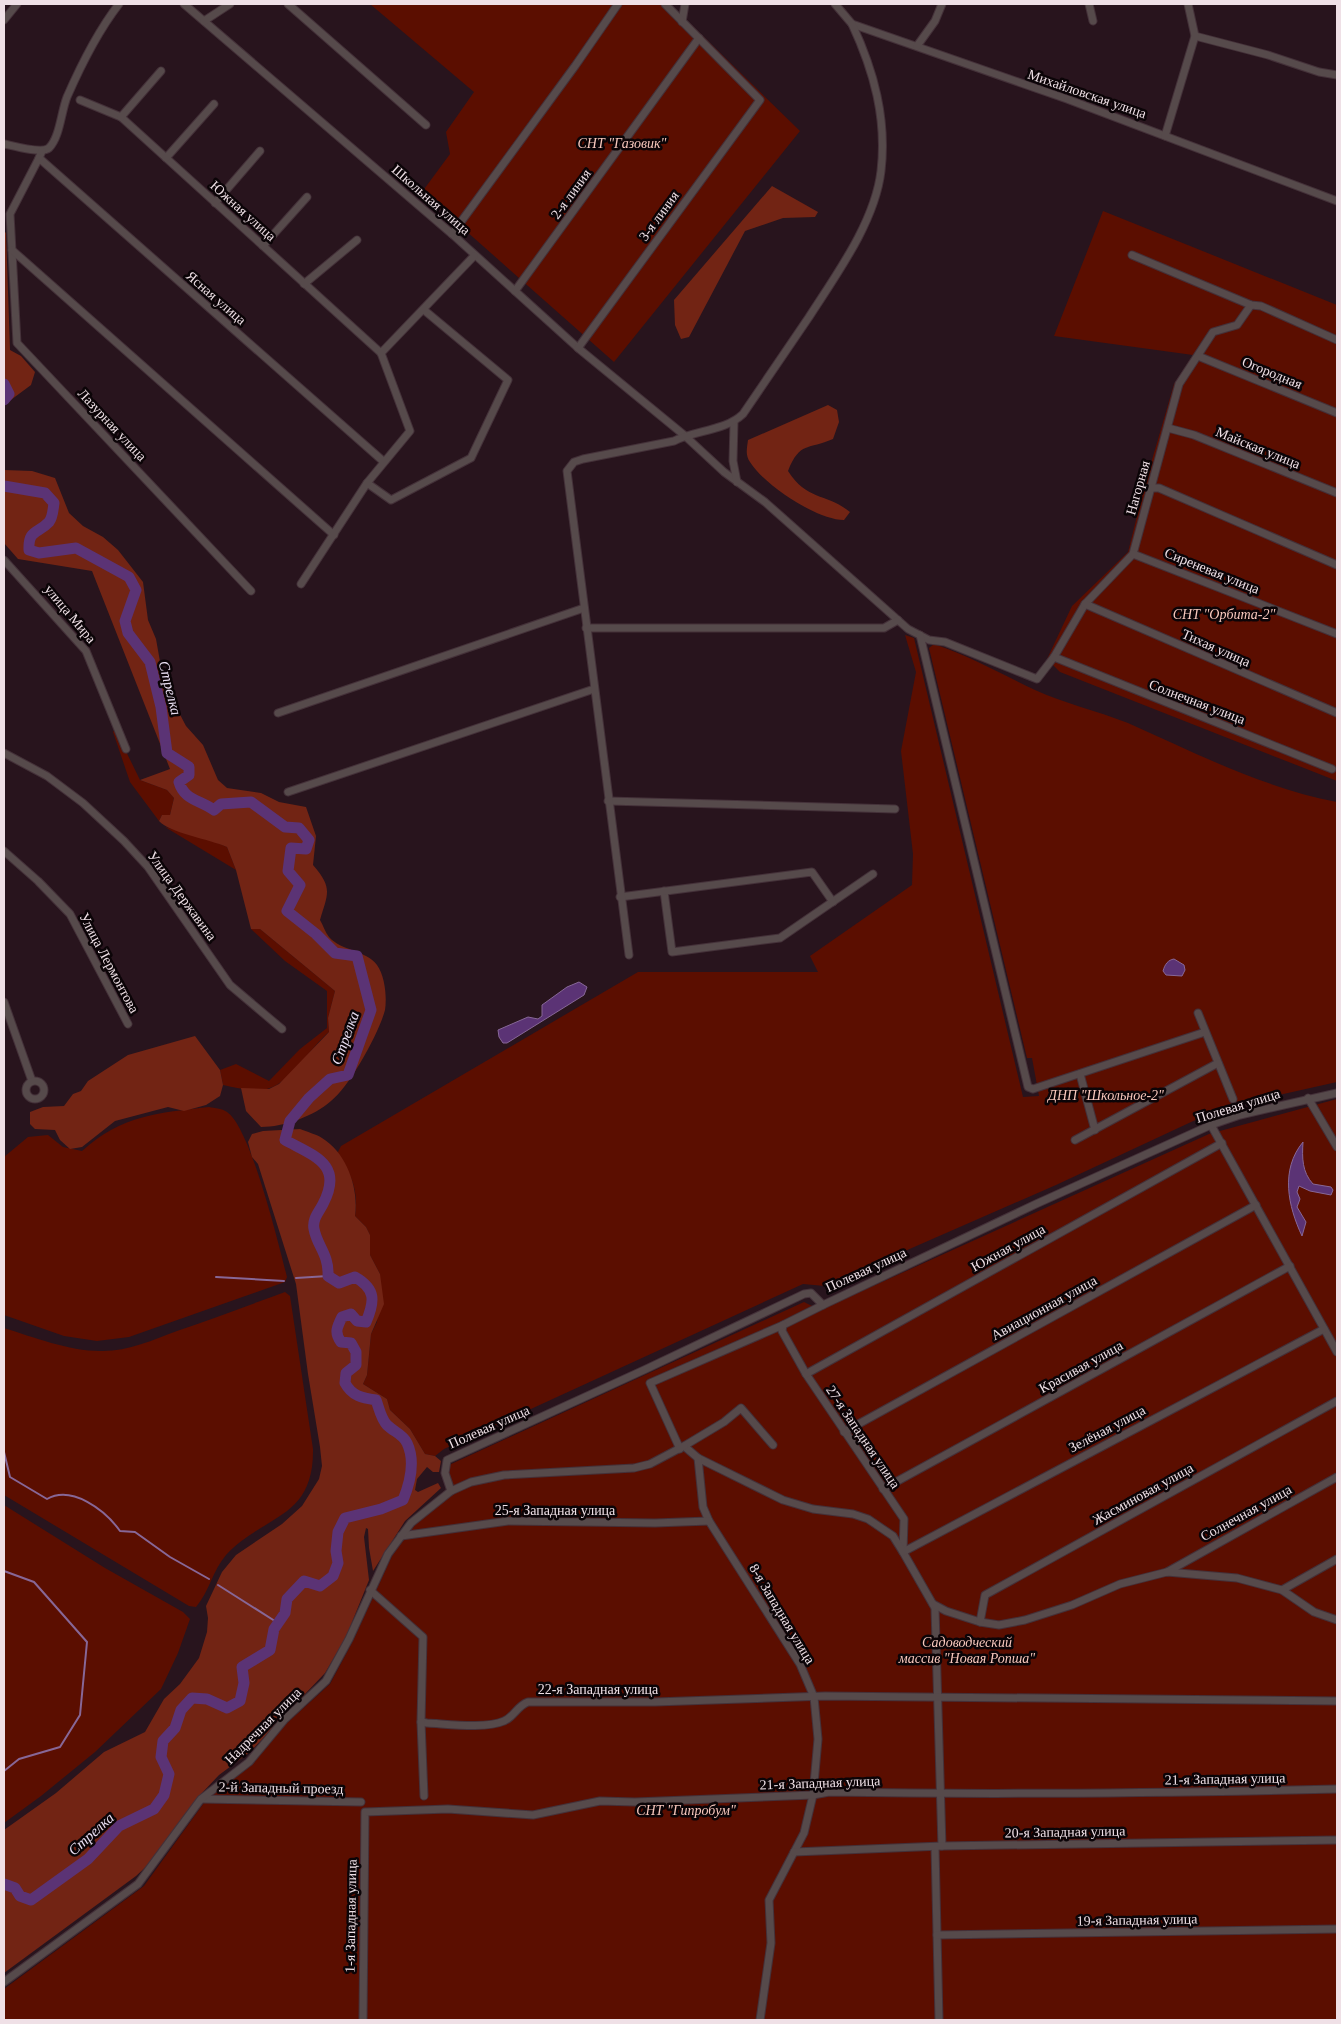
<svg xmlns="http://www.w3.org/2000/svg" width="1341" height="2024" viewBox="0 0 1341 2024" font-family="'Times New Roman',serif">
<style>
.green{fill:#5b0e00}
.forest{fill:#722414}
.water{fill:#5b3375;stroke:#876797}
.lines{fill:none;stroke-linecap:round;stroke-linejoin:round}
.stream{stroke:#876797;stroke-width:2}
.river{stroke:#5b3375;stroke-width:11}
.minor-casing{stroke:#443139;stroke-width:9}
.minor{stroke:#564a4b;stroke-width:7}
.labels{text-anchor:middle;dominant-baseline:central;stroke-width:5;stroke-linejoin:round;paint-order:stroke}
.street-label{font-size:14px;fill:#efe0e6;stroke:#0b0407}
.park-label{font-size:14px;font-style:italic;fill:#f8c8bd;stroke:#0b0407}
.water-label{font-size:15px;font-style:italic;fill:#e8def1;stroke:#0b0407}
</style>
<rect width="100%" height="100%" fill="#28141d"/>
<g class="green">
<path d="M370,4H670L800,131L614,362L422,192L450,154L446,132L474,92Z"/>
<path d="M1103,211L1337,305V781L1060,672L1047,659L1072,606L1128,552L1145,484L1174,384L1193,355L1054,336Z"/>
<path d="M905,635L914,638L1023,1097L1039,1096L1032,1058H1027L929,648L934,644C970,656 1001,674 1035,690C1064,703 1097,711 1128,723C1195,753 1264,788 1337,802V1082L1270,1097L1234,1102L1056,1185L825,1286L803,1284L444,1449L435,1456L425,1454L410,1429L390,1410L387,1399L363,1384L367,1375L371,1334L377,1322L380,1274L370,1255V1235L366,1227L355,1216C359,1192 352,1174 337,1154L341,1146L638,972H818L810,956L912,885L913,854L901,751L916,672Z"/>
<path d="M115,729L140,780L167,790L174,798L170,815H162L159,821L130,782L113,732Z"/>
<path d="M165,827L206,838L227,847L236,870Z"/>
<path d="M251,929H260L335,991L328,1018L329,1032C312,1046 290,1082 270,1088C257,1093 237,1088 223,1085L220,1070L236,1064L269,1081L300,1049L327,1028V991L285,961Z"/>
<path d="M1337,1099V2020H4V1989L144,1886L206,1800L252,1765L287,1723L330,1684L353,1641L392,1556L415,1525L446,1494L449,1465L804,1302L820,1310L1209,1134Z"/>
<path d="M209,1107C215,1108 223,1109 227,1112C251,1128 279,1246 287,1277L285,1282L129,1337L97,1341L64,1336L4,1315V1157L28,1137L48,1135L63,1147L82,1151C122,1115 158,1113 209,1107Z"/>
<path d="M285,1292L290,1296L313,1449C314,1520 264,1514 226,1555C213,1570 209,1592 196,1607L189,1606L4,1495V1328C33,1337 69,1351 100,1351C126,1352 153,1340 177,1331C213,1319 249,1305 285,1292Z"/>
<path d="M4,1505L105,1568L183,1612L190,1619L178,1653L161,1689L95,1752L41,1796L4,1823Z"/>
</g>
<g class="forest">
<path d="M772,186L818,212L815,217L783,218L745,231L689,337L681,339L675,325L674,300Z"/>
<path d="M4,231L6,233L10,350L21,356L35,372L31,385L4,405Z"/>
<path d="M828,405L837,410L839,422L833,439C808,450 800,441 788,471C807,501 827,493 850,512L844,520C817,520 764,485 750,462C745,455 747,448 748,440Z"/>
<path d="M4,470L32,471L55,478L69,513L83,526L103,537L118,550L143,582L148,620L156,639L164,684L186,726L203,745L218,780L227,788L261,793L279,802L306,807L316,836L313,865C333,888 328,893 320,920C323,925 325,932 329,937C341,951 366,950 377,965C385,976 387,997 385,1010C379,1033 350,1086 331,1101C314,1116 284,1127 261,1127L246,1111L241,1088L269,1089L279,1084L329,1032L328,1018L335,991L260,929H251L236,870L227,847C209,839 170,833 159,821L162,815H170L174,798L167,790L140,780L170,769L92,571L18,559L4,543Z"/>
<path d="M195,1036L220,1070L223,1085L220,1096L206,1105L184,1111L168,1107L115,1121L82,1147L70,1149L60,1140L55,1130L35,1129L30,1124V1112L43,1107L64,1106L73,1094L81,1091L88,1081L128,1055Z"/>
<path d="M300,1129C307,1132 316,1134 322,1138C347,1153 359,1189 355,1216L366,1227L370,1235V1255L380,1274L384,1304L371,1334L367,1375L363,1384L387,1399L390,1410L410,1429L425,1454L435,1456L441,1461L439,1472H433L427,1467L417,1479L415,1490L418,1492L438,1483L441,1488L405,1521L373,1571L369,1548L368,1529L366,1528L364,1537L369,1580L346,1637L325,1673L250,1752L219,1775L201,1794L150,1863L136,1876L4,1973V1830L56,1793L104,1752L145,1732L164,1699L180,1684L199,1658L207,1632L208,1618L206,1606L222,1572L236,1555L282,1524L302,1506L319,1479L322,1466L320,1447L308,1374L296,1284L258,1164L252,1157L248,1142L252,1134L263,1131Z"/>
</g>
<g class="water">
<path d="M1174,959L1184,965L1185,970L1182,976L1166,975L1163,971C1165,964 1168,960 1174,959Z"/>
<path d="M579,982L587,987L584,995L507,1043H503L499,1037L498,1030L528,1017L538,1019L542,1016V1005L567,987Z"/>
<path d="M1303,1142C1302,1158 1302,1172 1313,1184L1331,1187L1333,1190L1331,1195L1310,1191L1299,1186L1297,1192L1300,1199L1297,1207L1306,1222L1302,1236C1288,1206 1280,1170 1303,1142Z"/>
</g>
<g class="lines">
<g class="stream">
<path d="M216,1277L284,1281"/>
<path d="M296,1278L328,1276"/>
<path d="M4,1452L10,1477L47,1499C72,1485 105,1510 120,1531L135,1532L170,1557L209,1579"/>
<path d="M4,1571L34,1582L87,1642L80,1715L60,1747L19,1759L4,1771"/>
<path d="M218,1585L278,1623"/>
</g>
<g class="river">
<path d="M4,384L9,394L4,400"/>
<path d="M4,486L45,493L54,503C53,509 53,517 49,522C38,534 28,529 29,550L39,553L76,548L129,577L136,590L125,621L128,633L150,662L161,707L167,753L189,767V775L179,782C184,800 200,800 214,810L221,804L251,802L285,827L299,828L309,840L306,849L291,848L288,871L300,885L287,911L316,934L335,953L357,956L371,1010L348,1075L330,1079L309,1098L290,1121L285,1140C314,1156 344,1164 323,1204C319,1212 312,1219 314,1229C317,1246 329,1254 328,1276L339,1283L355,1277C376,1289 375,1301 366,1322L357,1321L351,1314L342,1317C337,1327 334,1333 341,1342L351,1343L356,1352V1365L346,1373L345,1383C352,1396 362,1398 376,1400C379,1408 381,1419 387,1425C394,1432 403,1434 407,1443C416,1462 410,1483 403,1500L381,1509L345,1518L338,1532L336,1551L338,1563L333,1576L320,1586L304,1581L287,1599L285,1613L274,1629L270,1650L242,1667L244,1683L240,1701L227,1708L207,1699L192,1698L181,1710L175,1728L163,1741L161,1757L169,1774L164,1795L154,1809L119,1826L88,1859L31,1900L20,1896L15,1888L4,1884"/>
</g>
<g class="minor-casing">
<g id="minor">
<path d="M184,4L452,234L578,348L684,435L724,472L765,502L908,629L929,640L945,642L1037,679L1054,657L1085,604L1133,554L1179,384L1213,332L1237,325L1251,305"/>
<path d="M288,4L426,125"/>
<path d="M835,4L852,24L1067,99L1337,201"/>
<path d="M1089,4L1093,21"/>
<path d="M4,20L17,4"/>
<path d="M204,21L230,4"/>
<path d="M682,22L685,4"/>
<path d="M1195,36L1268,55L1319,72L1337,75"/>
<path d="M917,46L935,21L942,4"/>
<path d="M80,100L121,117L381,353"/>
<path d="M121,117L161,71"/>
<path d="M1165,136L1195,36L1188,4"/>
<path d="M4,144C13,146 42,154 49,148C60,137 61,112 67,97C81,65 98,31 119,4"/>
<path d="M42,151L39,158L383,461"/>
<path d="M39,158L10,214L17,343L251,591"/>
<path d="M166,158L214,104"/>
<path d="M215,203L260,151"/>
<path d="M452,234L575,66L618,4"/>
<path d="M263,246L307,197"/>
<path d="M12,250L334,535"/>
<path d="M1132,255L1251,305L1261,306L1337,340"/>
<path d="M304,284L357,240"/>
<path d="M515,291L699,38"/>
<path d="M578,348L760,100L665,4"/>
<path d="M1198,356L1337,413"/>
<path d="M734,422L733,461L737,482"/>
<path d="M1168,428L1194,435L1337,493"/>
<path d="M367,483L391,500L471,458L508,380L424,310"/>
<path d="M1150,488H1159L1337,565"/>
<path d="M1133,554L1337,634"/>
<path d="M4,560L86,651L126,749"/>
<path d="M301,584L367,483L410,431L381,353L474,256"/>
<path d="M1085,604L1337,713"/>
<path d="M586,628H884L898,620"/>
<path d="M920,635L1028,1087L1033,1089L1205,1032"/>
<path d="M1054,657L1332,769"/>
<path d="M278,713L584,608"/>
<path d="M4,753L47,776L83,803L124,841L148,867L230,985L282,1029"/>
<path d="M288,792L594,689"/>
<path d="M608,801L895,809"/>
<path d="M4,851L38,881L70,914L128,1024"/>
<path d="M664,891L672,952L780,938L873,874"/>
<path d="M620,897L812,872L833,902"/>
<path d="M629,955L567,471L574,462L583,459L674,441C696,430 725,431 743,414C765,382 787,349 809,317C836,275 875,222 881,171C887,119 874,71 852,24"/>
<path d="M4,1002L32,1081"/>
<path d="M1198,1013L1233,1099"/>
<path d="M1080,1074L1095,1130"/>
<circle cx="35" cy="1090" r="9"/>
<path d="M1308,1098L1337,1147"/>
<path d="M1211,1125L1337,1352"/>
<path d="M1075,1140L1218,1063"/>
<path d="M823,1305L783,1325L782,1331L806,1374L904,1519L903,1552L935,1608L942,1846"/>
<path d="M806,1374L1222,1143"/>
<path d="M844,1432L1256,1205"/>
<path d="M773,1445L741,1408L724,1422L684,1446L698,1458L783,1500L813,1509L853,1514L868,1519L893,1536L903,1552L1324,1329"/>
<path d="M680,1449L650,1383L783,1325"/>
<path d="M698,1458L703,1507L709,1521L800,1664L814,1697L818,1739L813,1795L804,1833L769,1900L771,1943L760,2020"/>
<path d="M883,1489L1290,1266"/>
<path d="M451,1491L445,1473L447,1460L644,1370L804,1294L811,1293L823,1305L1036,1204L1211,1125L1240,1115L1337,1093"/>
<path d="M401,1536L508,1521L655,1523L709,1521"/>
<path d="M1167,1572L1337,1477"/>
<path d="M370,1590L423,1637L421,1722L427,1723C448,1724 486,1729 504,1721C514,1717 517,1706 528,1702H655L825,1696L1337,1701"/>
<path d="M1282,1590L1337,1559"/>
<path d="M933,1604L946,1611L980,1622L999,1625L1025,1620L1072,1605L1120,1584L1167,1572L1237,1578L1282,1590L1314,1612L1337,1620"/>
<path d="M980,1622L985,1595L1337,1401"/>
<path d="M421,1722L424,1796"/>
<path d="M202,1799L361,1802"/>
<path d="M935,1847L939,2020"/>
<path d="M794,1852L942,1846L1337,1840"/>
<path d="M937,1935L1337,1929"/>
<path d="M4,1982L138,1884L201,1799L249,1762L284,1720L326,1681L349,1639L388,1554L411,1523L451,1491L471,1482L504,1475L634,1468L650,1464L684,1446"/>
<path d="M363,2020L365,1812L448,1809L533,1815L600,1801L635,1802L813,1795L829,1792C999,1795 1168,1793 1337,1789"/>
</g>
</g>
<use href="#minor" class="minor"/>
</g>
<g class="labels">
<g class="street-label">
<text transform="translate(1087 94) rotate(19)">Михайловская улица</text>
<text transform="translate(571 194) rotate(-54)">2-я линия</text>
<text transform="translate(431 200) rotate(41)">Школьная улица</text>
<text transform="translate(243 211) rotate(42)">Южная улица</text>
<text transform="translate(659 216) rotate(-54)">3-я линия</text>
<text transform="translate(216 298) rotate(41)">Ясная улица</text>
<text transform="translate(1272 373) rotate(22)">Огородная</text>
<text transform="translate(112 425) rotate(47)">Лазурная улица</text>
<text transform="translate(1258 448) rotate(22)">Майская улица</text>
<text transform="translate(1138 488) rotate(-74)">Нагорная</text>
<text transform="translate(1212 571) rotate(22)">Сиреневая улица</text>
<text transform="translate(70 614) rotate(50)">улица Мира</text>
<text transform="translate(1216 648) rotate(24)">Тихая улица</text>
<text transform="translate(1197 702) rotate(21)">Солнечная улица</text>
<text transform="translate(182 896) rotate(54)">Улица Державина</text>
<text transform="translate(109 963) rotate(62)">Улица Лермонтова</text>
<text transform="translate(1238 1106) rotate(-17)">Полевая улица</text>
<text transform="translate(1008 1248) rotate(-29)">Южная улица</text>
<text transform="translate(866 1270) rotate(-25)">Полевая улица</text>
<text transform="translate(1044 1308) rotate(-29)">Авиационная улица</text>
<text transform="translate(1081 1367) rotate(-29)">Красивая улица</text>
<text transform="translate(489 1427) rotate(-24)">Полевая улица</text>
<text transform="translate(1107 1429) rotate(-28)">Зелёная улица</text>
<text transform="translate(863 1437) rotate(56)">27-я Западная улица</text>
<text transform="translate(1143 1494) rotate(-29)">Жасминовая улица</text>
<text x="555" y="1510">25-я Западная улица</text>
<text transform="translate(1246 1513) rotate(-29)">Солнечная улица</text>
<text transform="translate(782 1614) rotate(59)">8-я Западная улица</text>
<text x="598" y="1689">22-я Западная улица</text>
<text transform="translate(263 1726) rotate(-45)">Надречная улица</text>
<text transform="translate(1225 1779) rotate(-1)">21-я Западная улица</text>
<text transform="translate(820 1783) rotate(-2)">21-я Западная улица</text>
<text transform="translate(281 1788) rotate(1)">2-й Западный проезд</text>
<text transform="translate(1065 1832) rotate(-1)">20-я Западная улица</text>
<text transform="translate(351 1916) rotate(-89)">1-я Западная улица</text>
<text transform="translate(1137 1920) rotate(-1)">19-я Западная улица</text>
</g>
<g class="park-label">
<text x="622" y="143">СНТ "Газовик"</text>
<text x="1224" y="614">СНТ "Орбита-2"</text>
<text x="1106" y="1095">ДНП "Школьное-2"</text>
<text x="967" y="1642">Садоводческий<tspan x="967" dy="16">массив "Новая Ропша"</tspan></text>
<text x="686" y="1810">СНТ "Гипробум"</text>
</g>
<g class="water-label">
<text transform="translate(170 688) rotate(76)">Стрелка</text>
<text transform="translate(345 1038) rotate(-70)">Стрелка</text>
<text transform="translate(91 1834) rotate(-42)">Стрелка</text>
</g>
</g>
<rect width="1341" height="2024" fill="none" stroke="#efe0e6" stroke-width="10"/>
</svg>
